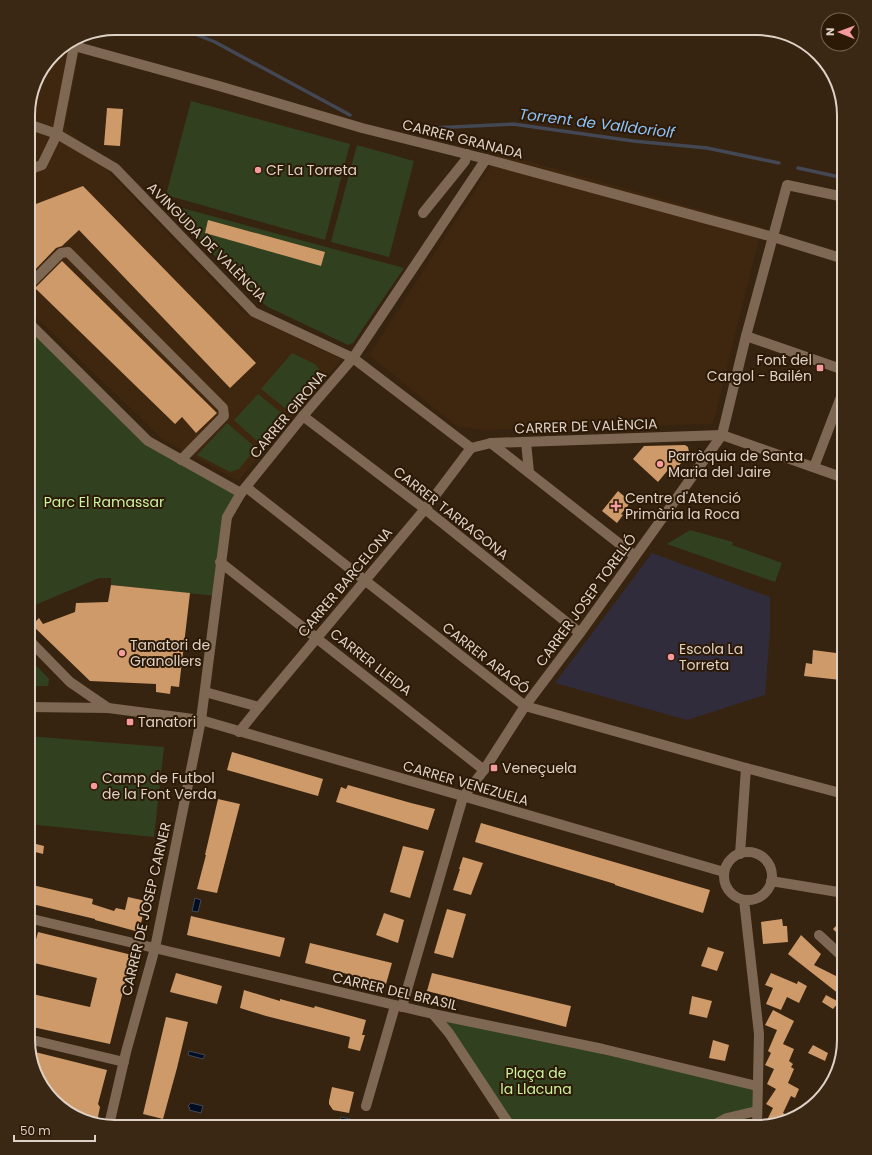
<svg xmlns="http://www.w3.org/2000/svg" width="872" height="1155" viewBox="0 0 872 1155" font-family="Poppins,sans-serif">
<style>
.built{fill:#3f260e}
.education{fill:#302c3c}
.green{fill:#31411f}
.water{fill:#000d23;stroke:#434854}
.lines{fill:none;stroke-linecap:round;stroke-linejoin:round}
.stream{stroke:#434854;stroke-width:3.5}
.building{fill:#cf9a69}
.minor{stroke:#7f6853;stroke-width:10}
.poi-dot{fill:#f59b9e;stroke:#2c1906;stroke-width:1.5}
.labels{text-anchor:middle;dominant-baseline:central;stroke-width:4;stroke-linejoin:round;paint-order:stroke}
.street-label{font-size:14px;fill:#ded1c6;stroke:#2c1906}
.poi-label{font-size:14px;fill:#ded1c6;stroke:#2c1906;text-anchor:start}
.park-label{font-size:14px;fill:#caf49d;stroke:#2c1906}
.water-label{font-size:15px;font-style:italic;fill:#8dc3fa;stroke:#2c1906}
.rim{fill:none;stroke:#ded1c6;stroke-width:2}
</style>
<rect width="100%" height="100%" fill="#362310"/>
<g class="built">
<path d="M83,34L65,126L244,313L342,359L238,481L162,439L28,310V109L37,76L58,50Z"/>
<path d="M499,153L762,227L713,424L484,430L456,426L369,355Z"/>
</g>
<path class="education" d="M652,553L770,597V632L765,695L687,720L555,683Z"/>
<g class="green">
<path d="M191,101L350,144L325,240L166,195Z"/>
<path d="M357,145L414,161L389,257L331,242Z"/>
<path d="M164,203L404,268L353,343L348,345L268,307L256,298L240,282Z"/>
<path d="M28,322L148,441L241,493L227,517L216,596L111,585V578H99L28,608Z"/>
<path d="M292,353L315,364L319,369L318,372L290,412L261,389Z"/>
<path d="M258,394L284,415L261,445L234,420Z"/>
<path d="M227,423L256,448L239,469L230,472L197,455Z"/>
<path d="M690,530L733,542L732,545L782,563L775,582L667,544Z"/>
<path d="M28,657L49,679L48,686H28Z"/>
<path d="M28,736L164,747L154,837L28,824Z"/>
<path d="M433,1014L757,1086V1111L710,1127H511Z"/>
</g>
<g class="water">
<path d="M195,898L201,900L198,912L192,911Z"/>
<path d="M189,1051L205,1055L203,1059L188,1055Z"/>
<path d="M191,1103L203,1106L201,1113L189,1110L190,1108L188,1106Z"/>
<path d="M341,1117L354,1120L352,1127L339,1123Z"/>
</g>
<g class="lines">
<g class="stream">
<path d="M180,28L215,42L350,115"/>
<path d="M411,129L513,124L633,141L707,148L779,163"/>
<path d="M798,168L844,178"/>
</g>
</g>
<g class="building">
<path d="M107,108L123,109L120,146L104,145Z"/>
<path d="M83,186L256,363L230,388L79,230L62,246L56,248L28,277V207Z"/>
<path d="M208,220L325,252L321,266L205,233Z"/>
<path d="M62,261L217,413L196,433L182,417L175,424L35,288Z"/>
<path d="M685,445L688,447L689,452L673,474L668,470L658,482L633,459L644,446Z"/>
<path d="M618,491L631,502L621,514L623,515L617,523L602,511Z"/>
<path d="M111,585L190,593L179,687L171,686L170,694L156,692V684L90,681L32,625L39,618L43,624L75,612L76,603L108,602Z"/>
<path d="M813,650L844,654L841,680L804,676L806,663L812,664Z"/>
<path d="M232,752L323,779L318,796L227,770Z"/>
<path d="M348,785L411,803L435,809L428,830L336,802L341,787L346,789Z"/>
<path d="M218,799L240,804L217,893L197,889L206,855H205Z"/>
<path d="M481,823L710,890L703,913L615,885V884L475,842Z"/>
<path d="M28,842L44,846L43,854L28,850Z"/>
<path d="M403,846L424,851L410,898L390,892Z"/>
<path d="M463,857L483,863L471,895L453,890L460,869H459Z"/>
<path d="M28,884L93,899L92,904L114,911L116,908L125,910L128,897L146,901L139,932L95,920V919L28,903Z"/>
<path d="M447,909L466,914L453,958L434,953Z"/>
<path d="M384,913L404,920L398,943L376,935Z"/>
<path d="M191,916L285,938L280,957L187,935Z"/>
<path d="M782,919L783,926H787L788,942L763,944L761,922Z"/>
<path d="M844,923V940L833,929L837,925Z"/>
<path d="M38,932L132,955L110,1044L28,1026V993L90,1007L97,978L30,962Z"/>
<path d="M801,935L821,954L814,965L844,980V998L788,954Z"/>
<path d="M310,943L392,963L386,984L305,963Z"/>
<path d="M708,947L724,952L717,971L701,966Z"/>
<path d="M176,973L222,986L217,1004L170,992Z"/>
<path d="M432,973L571,1006L566,1027L427,991Z"/>
<path d="M771,973L797,984L798,981L807,986L799,1003L787,997L781,1010L766,1004L773,988L765,985Z"/>
<path d="M244,990L280,1001V999L314,1008L315,1006L366,1020L362,1035H365L360,1051L348,1048L350,1037L266,1016L240,1008Z"/>
<path d="M826,995L839,1002L833,1009L822,1002Z"/>
<path d="M692,996L712,1001L707,1018L689,1014Z"/>
<path d="M773,1010L794,1021L783,1044L794,1049L789,1061L793,1064L791,1067L794,1069L788,1083L799,1089L795,1098L791,1096L783,1113L790,1117L772,1122L767,1120L773,1108L766,1104L776,1089L767,1084L774,1069L765,1065L771,1053L768,1051L777,1030L765,1025Z"/>
<path d="M166,1017L188,1022L177,1068L163,1119L143,1114Z"/>
<path d="M713,1040L729,1045L725,1061L709,1058Z"/>
<path d="M813,1045L828,1053L825,1061L808,1053Z"/>
<path d="M31,1051L107,1070L98,1104L100,1107L97,1122L72,1115L43,1088Z"/>
<path d="M332,1087L354,1092L349,1113L333,1110L329,1104V1101Z"/>
</g>
<g class="lines">
<g class="minor">
<path d="M67,44L219,86L362,128L486,159L773,237L844,259"/>
<path d="M28,124L57,134L115,168L254,312L353,358L471,448"/>
<path d="M28,170L42,165L57,134L74,46"/>
<path d="M423,213L465,161L467,154"/>
<path d="M28,286L61,253L68,252L223,408L224,416L181,460"/>
<path d="M28,322L148,441L241,493"/>
<path d="M746,336L844,370"/>
<path d="M303,416L425,509L580,633"/>
<path d="M526,442L529,472"/>
<path d="M491,443L635,556"/>
<path d="M471,448L491,443L722,435L844,478"/>
<path d="M814,467L844,389"/>
<path d="M246,487L525,706L746,768L844,794"/>
<path d="M220,562L484,770"/>
<path d="M28,639L70,682L108,708"/>
<path d="M205,692L259,707"/>
<path d="M28,707L108,708L201,720L724,872"/>
<path d="M239,732L259,707L425,509L471,448"/>
<circle cx="748" cy="876" r="24"/>
<path d="M740,854L746,768"/>
<path d="M771,881L844,893"/>
<path d="M744,900L759,1034L757,1127"/>
<path d="M28,918L433,1014L603,1049L757,1086"/>
<path d="M819,935L844,958"/>
<path d="M402,1007L463,797L484,770L525,706L580,633L722,435L746,336L787,185L844,197"/>
<path d="M433,1014L449,1033L511,1127"/>
<path d="M28,1039L124,1062"/>
<path d="M366,1106L395,1006"/>
<path d="M109,1125L126,1052L155,948L201,720L227,517L241,493L303,416L353,358L486,159"/>
<path d="M710,1127L727,1118L757,1111"/>
</g>
</g>
<g class="poi-dot">
<circle cx="258" cy="170" r="4"/>
<rect x="816" y="364" width="8" height="8" rx="2"/>
<circle cx="660" cy="464" r="4"/>
<path d="M614 500h4v4h4v4h-4v4h-4v-4h-4v-4h4z"/>
<circle cx="122" cy="653" r="4"/>
<circle cx="671" cy="657" r="4"/>
<rect x="126" y="718" width="8" height="8" rx="2"/>
<rect x="490" y="764" width="8" height="8" rx="2"/>
<circle cx="94" cy="786" r="4"/>
</g>
<g class="labels">
<g class="street-label">
<text transform="translate(463 139) rotate(14)">CARRER GRANADA</text>
<text transform="translate(207 242) rotate(45)">AVINGUDA DE VALÈNCIA</text>
<text transform="translate(288 414) rotate(-50)">CARRER GIRONA</text>
<text transform="translate(586 426) rotate(-2)">CARRER DE VALÈNCIA</text>
<text transform="translate(451 513) rotate(38)">CARRER TARRAGONA</text>
<text transform="translate(345 582) rotate(-50)">CARRER BARCELONA</text>
<text transform="translate(586 600) rotate(-54)">CARRER JOSEP TORELLÓ</text>
<text transform="translate(486 658) rotate(38)">CARRER ARAGÓ</text>
<text transform="translate(371 662) rotate(38)">CARRER LLEIDA</text>
<text transform="translate(466 783) rotate(16)">CARRER VENEZUELA</text>
<text transform="translate(146 909) rotate(-77)">CARRER DE JOSEP CARNER</text>
<text transform="translate(395 991) rotate(13)">CARRER DEL BRASIL</text>
</g>
<g class="poi-label">
<text x="266" y="170">CF La Torreta</text>
<text x="812" y="360" text-anchor="end">Font del<tspan x="812" dy="16">Cargol - Bailén</tspan></text>
<text x="668" y="456">Parròquia de Santa<tspan x="668" dy="16">Maria del Jaire</tspan></text>
<text x="625" y="498">Centre d'Atenció<tspan x="625" dy="16">Primària la Roca</tspan></text>
<text x="130" y="645">Tanatori de<tspan x="130" dy="16">Granollers</tspan></text>
<text x="679" y="649">Escola La<tspan x="679" dy="16">Torreta</tspan></text>
<text x="138" y="722">Tanatori</text>
<text x="502" y="768">Veneçuela</text>
<text x="102" y="778">Camp de Futbol<tspan x="102" dy="16">de la Font Verda</tspan></text>
</g>
<g class="park-label">
<text x="104" y="502">Parc El Ramassar</text>
<text x="536" y="1073">Plaça de<tspan x="536" dy="16">la Llacuna</tspan></text>
</g>
<g class="water-label">
<text transform="translate(597 123) rotate(7)">Torrent de Valldoriolf</text>
</g>
</g>
<path d="M0 0H872V1155H0ZM115 35H757A80 80 0 0 1 837 115V1040A80 80 0 0 1 757 1120H115A80 80 0 0 1 35 1040V115A80 80 0 0 1 115 35Z" fill="#3a2815" fill-rule="evenodd"/>
<path class="rim" d="M115 35H757A80 80 0 0 1 837 115V1040A80 80 0 0 1 757 1120H115A80 80 0 0 1 35 1040V115A80 80 0 0 1 115 35Z"/>
<g transform="translate(840 32) rotate(271)"><circle r="19" fill="#2c1906" stroke="#736353"/>
<path d="M0-3L7 15L0 10L-7 15Z" fill="#f59b9e"/>
<text y="-6" font-size="11" font-weight="bold" text-anchor="middle" fill="#ded1c6">N</text>
</g>
<path d="M14 1135v6h81v-6" fill="none" stroke="#ded1c6" stroke-width="2"/>
<text x="20" y="1135" font-size="12" fill="#ded1c6" stroke="#2c1906" stroke-width="3" paint-order="stroke">50 m</text>
</svg>
